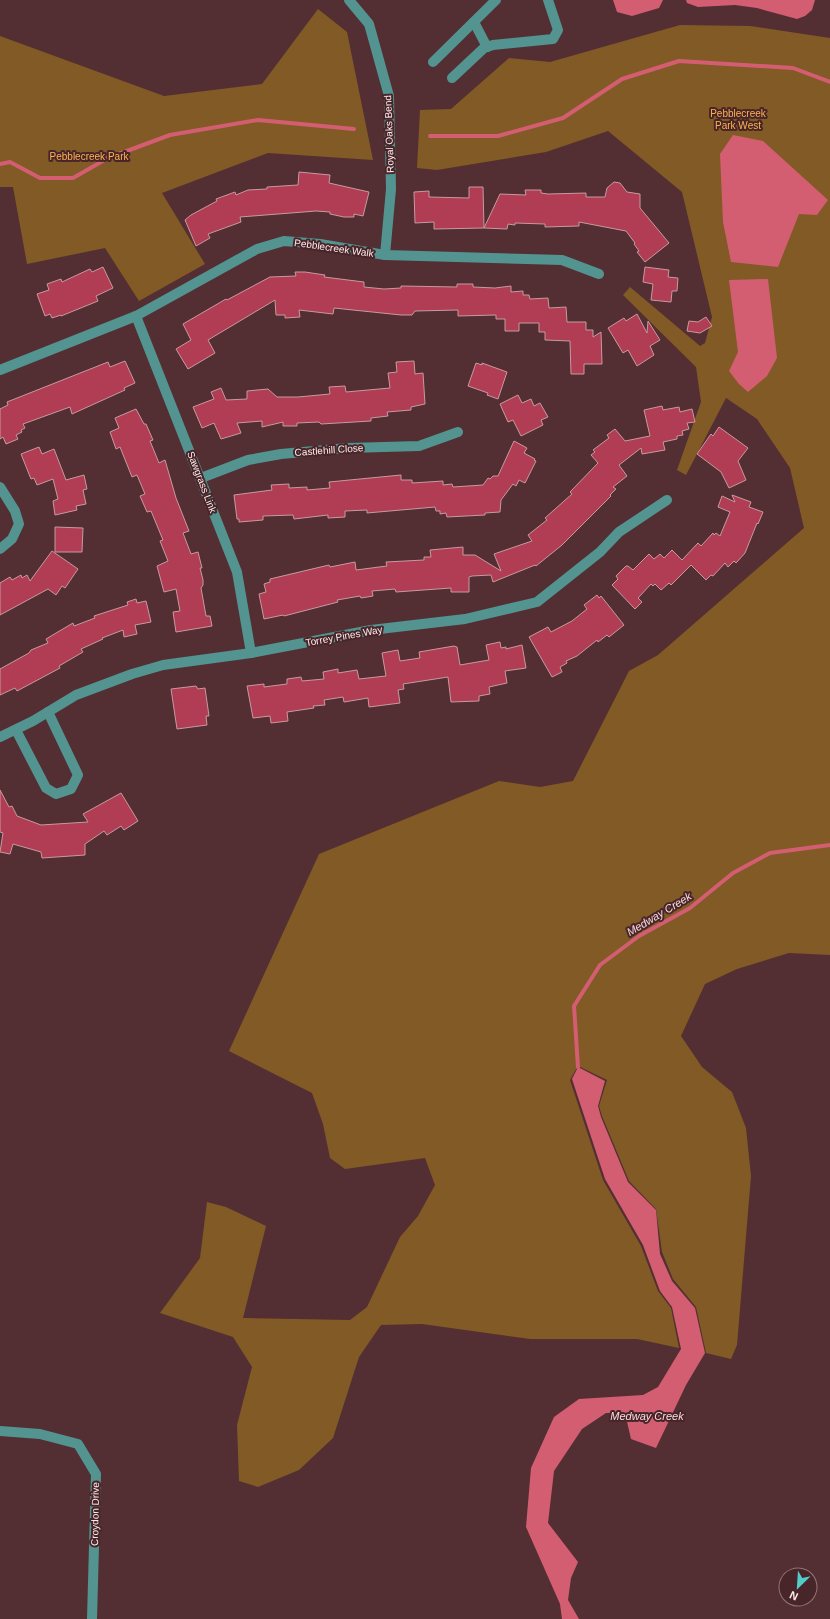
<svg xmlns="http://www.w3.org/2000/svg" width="830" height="1619" viewBox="0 0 830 1619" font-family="Arial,sans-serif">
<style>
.green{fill:#815a26}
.water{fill:#d45e71}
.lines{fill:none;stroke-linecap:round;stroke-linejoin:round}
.stream{stroke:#d45e71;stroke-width:4}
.building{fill:#b03d54;stroke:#c79a9f}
.minor{stroke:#539491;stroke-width:10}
.labels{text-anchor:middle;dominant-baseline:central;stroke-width:4;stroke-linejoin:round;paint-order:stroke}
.park-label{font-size:10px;fill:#fdb44e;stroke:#482529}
.street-label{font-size:10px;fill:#feebec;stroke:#482529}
.water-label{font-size:11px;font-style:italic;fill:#fadadd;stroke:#482529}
</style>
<rect width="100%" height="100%" fill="#532f33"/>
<g class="green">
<path d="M318,9L347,32L373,160L268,153L162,193L205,264L139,301L105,248L27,264L13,187H0V36L164,96L262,84Z"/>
<path d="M680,25L750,26L830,38V955L789,953L737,969L705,984L681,1036L702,1067L732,1092L746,1128L751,1176L737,1345L731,1359L706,1353L696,1307L673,1279L662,1252L656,1209L629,1181L602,1116L599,1106L607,1080L578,1066L570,1080L603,1180L641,1246L658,1291L671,1308L679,1348L637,1339H530L422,1324L381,1325L359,1357L333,1438L299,1470L258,1487L239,1481L237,1425L252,1367L233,1337L160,1313L200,1258L207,1202L226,1207L266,1226L243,1318L350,1320L367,1307L400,1237L418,1216L435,1185L425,1158L345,1169L330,1158L323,1124L312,1093L229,1051L319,854L499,781L540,787L573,781L629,671L658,655L804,528L790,468L757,419L726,398L686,475L677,470L701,402L696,367L623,295L630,287L700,346L705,343L712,317L682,192L608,131L546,152L437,170L417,168L420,110L451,109L509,58L550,62Z"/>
</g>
<g class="water">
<path d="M613,0H663L659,8L632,16L617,12Z"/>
<path d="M686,0H815L812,10L805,16L797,19L757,8L735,5L698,7L687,3Z"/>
<path d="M733,135L763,141L828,200L817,215L799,214L778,267L731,262L723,222L720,154Z"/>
<path d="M768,279L777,358L767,376L748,392L739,384L729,371L738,352L729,280Z"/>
<path d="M578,1067L605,1081L598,1106L601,1117L628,1182L656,1210L660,1254L672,1281L695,1308L705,1353L686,1385L656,1448L631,1439L625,1413H606L582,1429L554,1471L548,1523L578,1562L571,1578L568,1600L579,1619H562L560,1604L526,1527L531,1468L554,1417L579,1399L643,1395L658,1387L681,1349L672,1307L660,1291L643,1245L605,1179L572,1079Z"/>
</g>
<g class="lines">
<g class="stream">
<path d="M430,136H498L563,118L622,79L679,61L793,68L830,82"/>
<path d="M0,164L10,162L40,178H73L108,158L170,135L258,120L354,129"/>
<path d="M578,1067L574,1006L600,965L639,936L690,908L733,873L770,853L830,845"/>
</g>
</g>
<g class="building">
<path d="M299,172L330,175L329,183L369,192L363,216L354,214V217H344L330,214V212L316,211L240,217L241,222L208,234L210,238L196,246L185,220L191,215L217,201L216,199L235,192L236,195L248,190L267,189V187L298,185Z"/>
<path d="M614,182L620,183L627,192L640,194V208L669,243L645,262L637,252L639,251L634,244L635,243L626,231L579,222V226L545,227V224L515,223V225L508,224L507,229L484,228L500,194L526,195L525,190H541V193L548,194L586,193V197H605L607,188Z"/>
<path d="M469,187H483L484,228L434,229V222L415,223L414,192L429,191V197L469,198Z"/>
<path d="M103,267L113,288L96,296L98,301L61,316V315L52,318L50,314L45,316L37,294L49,290L47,284L61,279L62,282L90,269L92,272Z"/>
<path d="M645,267L669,270L668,277L678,278L677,291H672L671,302L651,300L653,284L643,282Z"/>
<path d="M295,272H305L325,275L324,277L364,282V287L384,289L401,288V286L457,287V284H473V287L495,288L511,286V292L523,291V295H529L530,299L548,298L549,308L566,307L567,322H586V330H593V337L601,332L602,364H584V374H571L570,341L545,340V332H539V323H519V331H505V319H496V315L458,316V310L415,311L412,315H401L334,308L333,314L299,310L300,317L285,318V315H276L275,300L208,340L215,353L188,369L176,349L191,340L183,324L226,299L227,300L270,277L296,276Z"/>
<path d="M637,314L647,333L648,321L660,340L650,346L654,355L637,366L628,350L623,353L608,328L624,318L626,321Z"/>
<path d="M706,317L712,326L700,333L687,331L689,321L698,322Z"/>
<path d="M125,361L135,383L124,388L125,390L72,414L70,407L23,424L25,428L21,430L22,432L16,435L18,439L6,444L3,437L0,439V409L8,405L7,402L108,362L110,367Z"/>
<path d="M414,361L415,374L423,373L425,404L411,407V410L387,412L388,416L371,418V421L321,424L319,422L297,423V426H283V422L262,427V421L237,423L241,433L221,439L214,423L202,428L193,407L214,399L211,392L221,388L226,400L247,399V391L268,389L277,397H298L330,394L329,387L345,386L346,392L390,388L388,373L397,372L396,362Z"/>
<path d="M476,363L482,365V363L507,372L498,399L487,395L488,393L468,386Z"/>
<path d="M518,395L522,403L531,399L534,406L540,403L548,417L541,420L543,425L521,436L513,420L508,422L500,404Z"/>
<path d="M662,406L663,410L679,407L680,412L692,409L695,422L687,423L689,429L682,431L683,435L677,436V439L663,442L665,450L642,454L641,448L619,465L627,476L613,487L616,489L610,495L611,496L562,545L536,566L535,565L493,582L491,575L472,576L469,577V592H451V588L396,592L395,589L372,591L373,596L361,598L360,596L337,600L338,602L284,616L283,615L264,619L259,594L266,592L264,584L270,582V579L329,565L330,567L355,562L356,570L387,566L386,562L424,560V557H431L430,550L463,547V555H475L501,571L494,554L532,541L528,535L547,520L545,518L572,494L570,492L598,463L591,455L595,452L593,450L609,438L607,435L615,429L625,441L650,436L644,410Z"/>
<path d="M136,409L144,424H146L153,440L150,441L159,463L165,460L176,498L189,531L183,533L191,554L198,552L202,568H200L203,580V585L201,588L206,616H210L212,626L176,632L173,612L180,611L176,589L164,592L157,566L168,561L160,541L163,540L151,511L147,512L140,496L145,494L137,475L132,477L120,447L116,449L110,432L119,428L115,418Z"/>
<path d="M719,427L748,448L738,461L746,480L729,488L721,472L697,454L711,434L713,436Z"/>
<path d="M514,441L527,448L524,453L535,459L534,460L536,461L525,483L519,480L516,486L513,484L501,500L500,512L485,513V515L447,517L446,513L440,514V511H436L435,507L367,513V510L345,511V517L328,518V515L294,519L293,515L263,516V520L239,522V519H237L234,495L272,490L271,485L289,484V488L307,487V490L330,488L329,482L401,475V480H412V483L443,481V485L452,484L453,487L483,485L488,478L490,479L493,476H498Z"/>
<path d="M39,447L42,454L54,449L66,480L84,475L87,489L83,490L86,504L76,506L77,510L55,515L53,501L58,499L53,479L37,485L34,478L31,479L21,454Z"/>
<path d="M732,495L751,502L749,507L763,512L758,524L757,523L745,553L736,563L734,561L728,567L725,563L713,576L711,575L706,580L691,565L671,585L669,583L661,590L655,584L653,586L651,584L638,598L642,602L635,609L612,585L618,579L616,576L626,566H628L633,570L649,554L654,559L660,554L664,558L672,550L682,560L698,543L701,546L713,533L714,535L716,533L720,536L730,512L718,507L722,496L735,502Z"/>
<path d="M55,527L83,528L82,552H55Z"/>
<path d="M52,551L78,569L65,588L62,586L56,595L48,589L0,615V583L10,577L12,580L21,575L22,578L27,575L30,581Z"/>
<path d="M597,595L599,598L601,596L624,625L609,637L607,635L598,642L597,640L577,656L566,661L567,663L560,667L562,672L552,677L529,637L548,627L551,632L572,621L587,609L584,605Z"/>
<path d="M136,599L137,603L146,601L151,622L135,625L137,634L124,637L123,630L102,638L103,639L81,649L83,652L59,666L60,668L17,691L15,688L0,695V669L29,653L31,650L48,643L46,639L73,623L74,626L95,618L94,616L128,605L127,602Z"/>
<path d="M500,642L501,648L506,647V649L522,645L526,668L505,671L507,683L489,687L490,694L479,696V701L451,702L448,677L403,684L404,689L398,690L400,703L369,707L368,698L344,702L343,697L324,700L325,705L313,706L314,708L287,712L288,721L271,723L270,716L253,718L247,686L264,684V687L287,684V679L301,677L302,681L324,679L323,672L338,669V673L357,670L359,679L386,676L382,653L398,650L400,661L420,658L419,652L454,646L457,647L460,665L489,660L486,645Z"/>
<path d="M196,686L198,689L205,688L209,716H206L207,725L177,729L171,689Z"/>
<path d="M0,790L9,807L12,806L17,816L41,825L88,822L83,814L121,793L138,821L124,830L121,826L107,835L104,831L85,844V855L42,858L41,852L13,844L10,854L0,852L3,833L0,832Z"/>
</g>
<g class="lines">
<g class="minor">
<path d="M349,0L369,24L389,96L391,189L385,255"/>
<path d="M474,22L487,47"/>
<path d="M433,62L496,0"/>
<path d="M452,78L484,48L493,45L553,39L558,30L548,0"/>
<path d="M136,316L237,572L251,653"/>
<path d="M0,370L136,316L257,249L284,241L320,244L385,255L562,260L599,274"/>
<path d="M201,478L248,460L281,454L348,448L419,446L458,432"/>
<path d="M0,487L15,511L19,524L12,539L0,549"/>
<path d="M16,730L46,788L56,794L71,789L78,775L48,712"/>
<path d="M0,737L33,721L76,695L132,674L163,665L251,653L371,630L465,619L537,602L600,552L619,532L667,500"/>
<path d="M0,1431L40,1434L78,1444L96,1474L92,1619"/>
</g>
</g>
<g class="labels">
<g class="park-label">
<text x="738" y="113">Pebblecreek<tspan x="738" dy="12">Park West</tspan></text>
<text x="89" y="156">Pebblecreek Park</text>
</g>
<g class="street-label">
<text transform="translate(389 134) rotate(-92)">Royal Oaks Bend</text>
<text transform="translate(334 248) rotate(8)">Pebblecreek Walk</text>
<text transform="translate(329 450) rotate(-4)">Castlehill Close</text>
<text transform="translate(202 482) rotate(69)">Sawgrass Link</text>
<text transform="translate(344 636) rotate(-10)">Torrey Pines Way</text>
<text transform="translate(95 1514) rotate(-89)">Croydon Drive</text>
</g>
<g class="water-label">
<text transform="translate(659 914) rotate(-31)">Medway Creek</text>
<text x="647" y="1416">Medway Creek</text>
</g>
</g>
<g transform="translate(798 1587) rotate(205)"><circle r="19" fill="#482529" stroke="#917477"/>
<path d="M0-3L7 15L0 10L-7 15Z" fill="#53cdc9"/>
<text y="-6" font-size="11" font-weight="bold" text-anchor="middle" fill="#feebec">N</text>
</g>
</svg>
